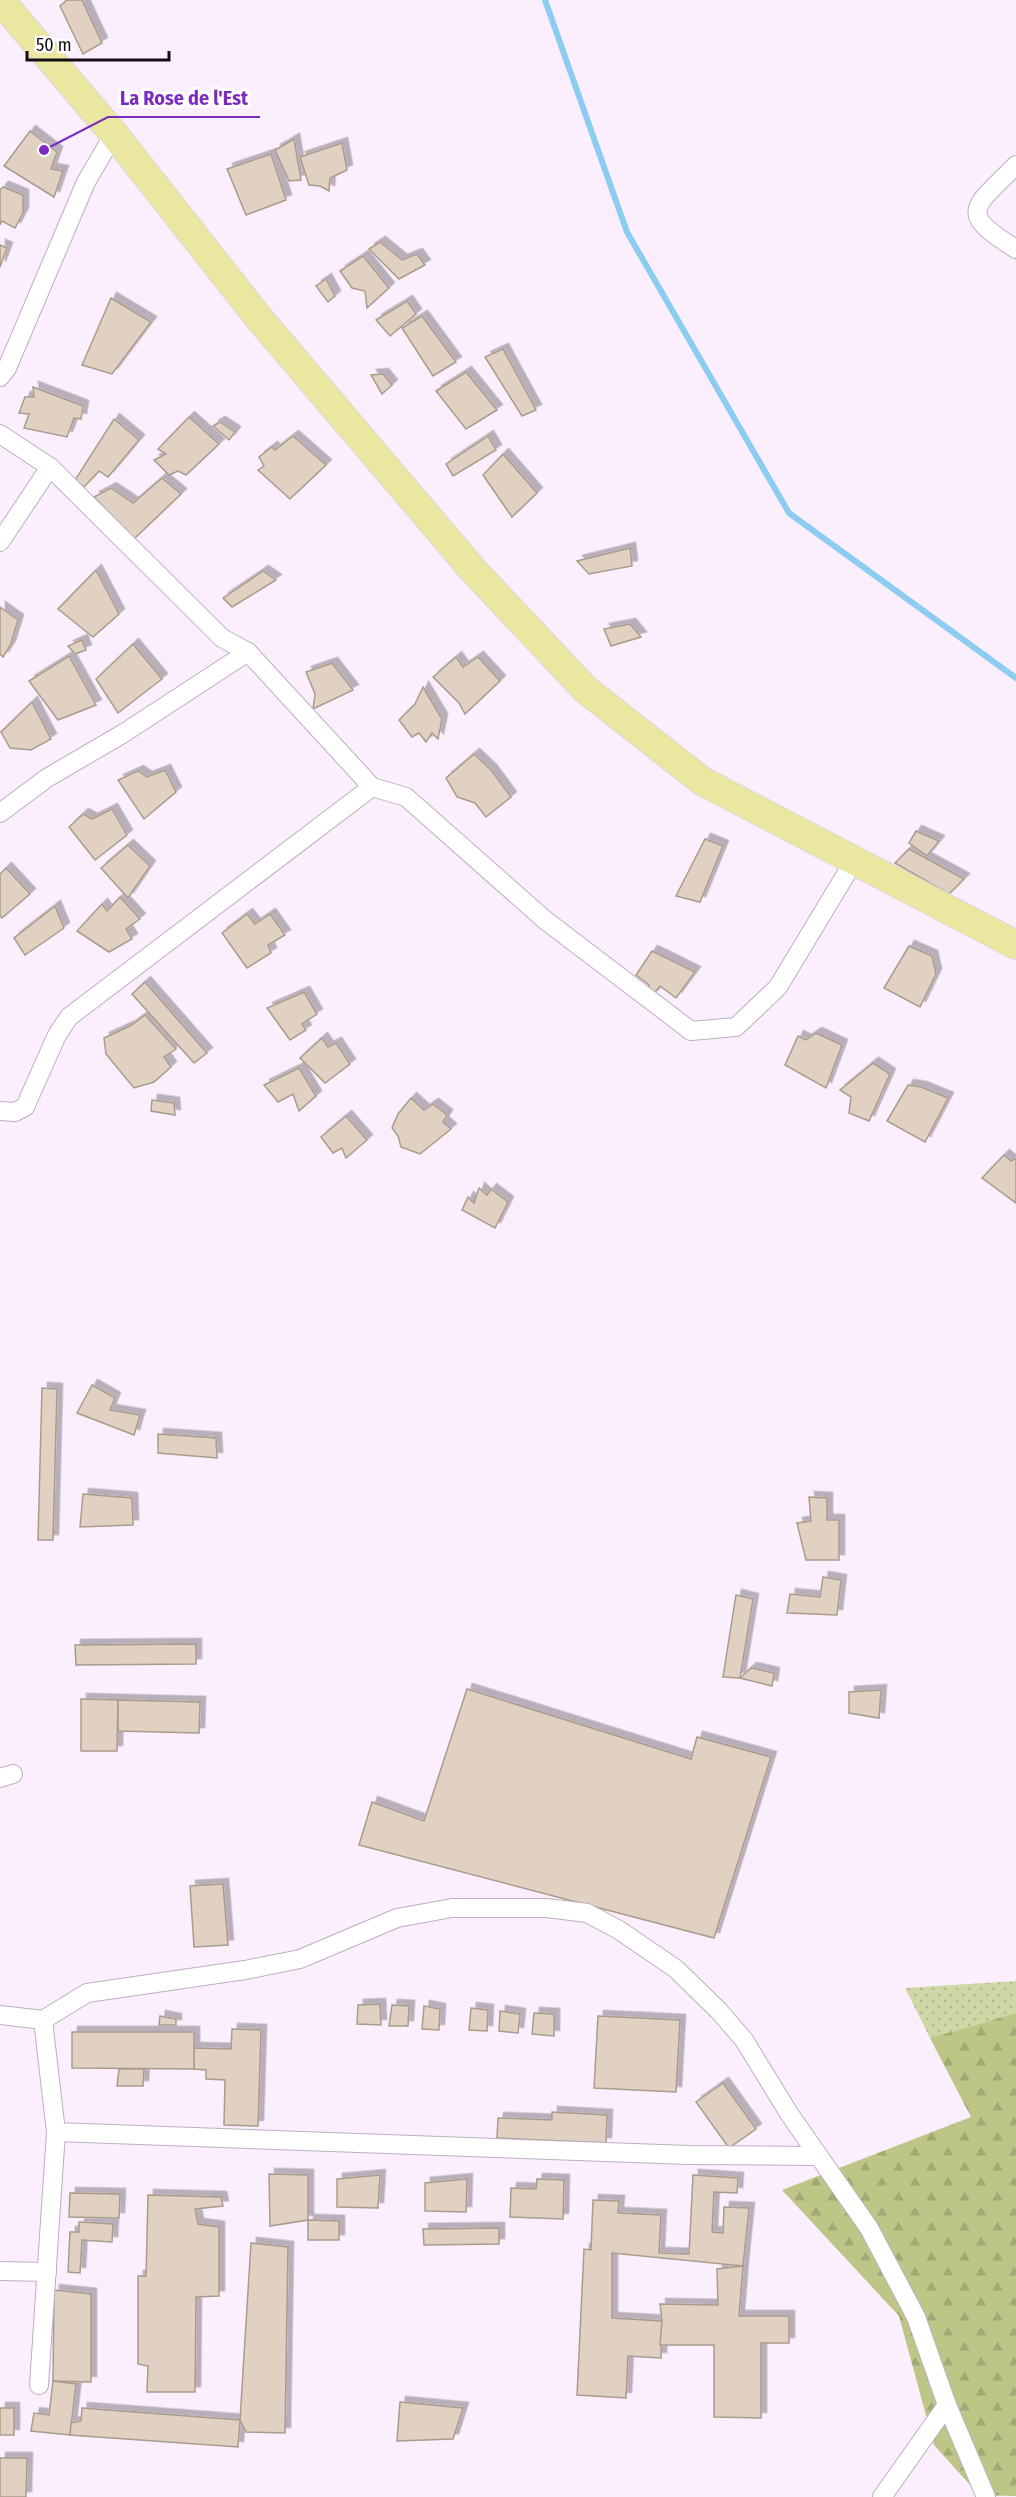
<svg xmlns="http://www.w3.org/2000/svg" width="1016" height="2497" viewBox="0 0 1016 2497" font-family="'Fira Sans Condensed',sans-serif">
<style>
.grass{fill:url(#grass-dots)}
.forest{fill:url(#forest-firs)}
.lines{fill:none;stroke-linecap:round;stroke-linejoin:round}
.stream{stroke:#8dccf1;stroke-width:6}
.building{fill:#e0d1c2;stroke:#aa9b8d;stroke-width:1.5;filter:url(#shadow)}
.street-casing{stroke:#bcafbf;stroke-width:20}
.primary-casing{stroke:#d9d8d9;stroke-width:30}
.street{stroke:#fff;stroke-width:18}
.primary{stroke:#ebe7a1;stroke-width:28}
.leader{fill:none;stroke:#7b2cbf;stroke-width:2}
.callout-dot{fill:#7b2cbf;stroke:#fff;stroke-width:2}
.callout-label{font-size:20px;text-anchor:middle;font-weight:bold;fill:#7b2cbf;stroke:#fff;stroke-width:6;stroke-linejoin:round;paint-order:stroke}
</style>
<defs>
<pattern id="grass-dots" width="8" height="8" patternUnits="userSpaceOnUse" patternTransform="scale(1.5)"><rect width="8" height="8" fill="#d0d7a6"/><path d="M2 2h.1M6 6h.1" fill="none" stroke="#b2b78e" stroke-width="1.8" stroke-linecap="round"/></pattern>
<pattern id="forest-firs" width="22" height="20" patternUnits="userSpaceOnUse" patternTransform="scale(1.5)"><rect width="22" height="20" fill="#bec687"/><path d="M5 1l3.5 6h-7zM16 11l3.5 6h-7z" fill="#a2a974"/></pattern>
<filter id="shadow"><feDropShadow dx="5.5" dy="-5.5" stdDeviation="0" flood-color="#0004"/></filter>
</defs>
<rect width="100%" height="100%" fill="#fbeffd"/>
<path class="grass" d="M1016,1981V2013L930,2038L905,1988Z"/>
<path class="forest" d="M1016,2013V2496L979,2495L934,2445L899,2316L782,2190L971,2117L930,2038Z"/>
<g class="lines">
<path class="stream" d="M545,0L627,232L789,513L1016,678"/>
</g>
<g class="building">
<path d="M67,0H82L102,43L83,54L60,6Z"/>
<path d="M30,131L57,152L51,169L63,171L54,197L4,166Z"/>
<path d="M294,139L301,180L289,181L275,150Z"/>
<path d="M342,143L347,170L330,178L329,191L320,186L309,185L300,157Z"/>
<path d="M271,154L286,200L246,215L227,169Z"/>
<path d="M3,187L23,195V213L15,228L2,221L0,225V190Z"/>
<path d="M380,242L402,260L417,254L425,265L399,279L369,249Z"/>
<path d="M0,245L7,248L0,267Z"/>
<path d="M363,256L389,288L367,308L365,291L352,288L340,271Z"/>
<path d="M326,279L335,296L328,302L316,286Z"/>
<path d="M111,298L151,322L112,374L82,365Z"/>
<path d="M407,301L416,314L390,336L376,320Z"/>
<path d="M422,316L456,362L433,376L402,328Z"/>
<path d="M503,349L536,410L522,416L485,357Z"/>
<path d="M466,372L497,410L466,429L436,391Z"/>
<path d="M383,374L392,385L382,394L371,375Z"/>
<path d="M33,387L83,406L81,419L74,418L67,437L24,428L29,414L19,413L25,397H34Z"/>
<path d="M189,417L219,444L186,475L178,471L169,475L154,460L166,454L158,449Z"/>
<path d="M114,419L139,440L108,477L99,471L84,487L75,480Z"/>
<path d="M220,422L235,432L229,440L213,426Z"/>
<path d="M293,436L326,465L290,499L258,470L264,466L259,457L272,447L275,450Z"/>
<path d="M488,436L496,450L453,476L446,464Z"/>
<path d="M503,454L537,493L512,517L483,475Z"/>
<path d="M162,478L181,494L134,539L94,497L111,488L133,503Z"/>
<path d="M630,548L632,566L589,574L577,561Z"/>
<path d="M96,570L119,614L93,637L58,609Z"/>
<path d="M263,571L276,580L232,607L223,598Z"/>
<path d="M0,607L18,620L10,646L3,657L0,654Z"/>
<path d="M630,624L641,637L611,646L604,629Z"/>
<path d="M82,640L86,650L75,654L68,646Z"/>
<path d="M133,644L162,679L118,713L96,679Z"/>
<path d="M69,656L96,705L58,720L29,681Z"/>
<path d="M456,657L463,667L478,657L500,681L465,714L459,703L433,677Z"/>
<path d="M332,663L353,690L313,709L315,694L306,672Z"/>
<path d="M423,687L442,719L438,739L432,733L426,742L419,733L412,737L399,720L415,704Z"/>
<path d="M32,702L51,739L31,750L10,748L1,732Z"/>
<path d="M474,754L491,770L511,797L486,817L475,803L457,797L446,778Z"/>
<path d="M165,770L176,792L144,819L118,780L138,771L147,777Z"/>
<path d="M112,809L127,835L95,860L69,827L83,814L92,819Z"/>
<path d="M916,831L939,841L927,856L909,843Z"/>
<path d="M705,839L723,846L700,902L676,896Z"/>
<path d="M128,845L150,866L128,898L101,868Z"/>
<path d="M909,849L964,879L949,894L895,863Z"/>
<path d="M6,868L30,894L2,918L0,916V874Z"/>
<path d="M120,897L140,919L126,929L132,939L109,952L77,931L102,904L107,911Z"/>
<path d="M55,906L64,928L25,955L14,938Z"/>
<path d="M247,914L255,924L270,914L285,935L268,945L271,953L247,968L222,933Z"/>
<path d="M909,946L932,956L936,974L920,1007L884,988Z"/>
<path d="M652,951L695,972L676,998L660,986L653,995L648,984L636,975Z"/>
<path d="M145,982L207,1053L194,1063L132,994Z"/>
<path d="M304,992L317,1014L302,1024L306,1030L290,1040L267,1008Z"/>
<path d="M145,1015L176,1049L164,1057L171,1067L154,1082L134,1088L106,1054L104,1038L130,1026Z"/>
<path d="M816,1033L842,1045L826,1088L785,1065L798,1036L806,1040Z"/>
<path d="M322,1038L328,1047L336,1043L350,1064L325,1083L300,1058Z"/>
<path d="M873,1063L890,1074L869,1121L849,1113L851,1097L840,1090Z"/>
<path d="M299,1068L316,1096L299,1111L293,1094L278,1102L264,1085Z"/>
<path d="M908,1085L921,1087L948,1098L925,1142L887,1121Z"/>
<path d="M411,1098L424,1110L433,1104L447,1115L443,1122L451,1129L420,1154L401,1147L398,1136L392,1128L398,1114Z"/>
<path d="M152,1100L174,1103L175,1115L151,1111Z"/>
<path d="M346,1116L367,1140L346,1158L342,1148L333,1153L321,1137Z"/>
<path d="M1004,1155L1011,1161L1016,1158V1203L982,1178Z"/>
<path d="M479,1188L487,1195L491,1189L508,1202L495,1228L462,1210L468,1197L474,1203Z"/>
<path d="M92,1385L115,1398L110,1410L140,1415L134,1435L77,1413Z"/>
<path d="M42,1388L57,1389L53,1540H38Z"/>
<path d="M158,1434L216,1438L217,1458L158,1453Z"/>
<path d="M83,1494L132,1498L133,1525L80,1527Z"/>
<path d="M809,1497L827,1498V1520H839V1560H806L797,1523L811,1521Z"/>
<path d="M823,1577L841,1580L837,1615L787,1613L790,1594L820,1597Z"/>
<path d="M736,1595L753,1599L740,1678L723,1677Z"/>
<path d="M196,1644V1664L76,1665L75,1645Z"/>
<path d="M751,1668L774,1673L772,1686L740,1678Z"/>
<path d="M467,1689L691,1759L697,1737L771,1757L714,1938L359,1845L372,1802L424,1821Z"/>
<path d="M881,1690L879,1718L849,1713V1692Z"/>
<path d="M81,1699L118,1700L117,1751H81Z"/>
<path d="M118,1700L200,1702L199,1733L118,1731Z"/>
<path d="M223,1884L228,1945L194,1947L190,1886Z"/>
<path d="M380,2004L381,2025L357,2024L358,2005Z"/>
<path d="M392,2005L409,2006L408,2026H389Z"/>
<path d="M424,2006L440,2009L439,2030L422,2029Z"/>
<path d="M471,2008L488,2010L487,2031L469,2030Z"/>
<path d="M500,2011L520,2014L518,2033L499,2031Z"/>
<path d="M534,2013L554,2014V2036L532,2034Z"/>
<path d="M160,2016L176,2019V2025H159Z"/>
<path d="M598,2016L680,2020L676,2092L594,2088Z"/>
<path d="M232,2029L261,2030L258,2126L224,2125L225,2080L206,2079V2070L194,2069V2048L231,2049Z"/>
<path d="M72,2032H194V2069L72,2068Z"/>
<path d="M119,2069H144L143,2086H117Z"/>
<path d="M723,2083L756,2129L729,2148L696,2102Z"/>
<path d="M552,2112L607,2115L606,2143L497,2138L498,2118L552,2120Z"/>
<path d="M269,2174L308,2175V2220L270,2226Z"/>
<path d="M380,2175L378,2208L337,2207V2179Z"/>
<path d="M693,2175L738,2178L737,2193L714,2192L712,2232L723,2233L724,2207L749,2208L743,2266L612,2253V2318L662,2321L661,2358L628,2356L626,2398L577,2395L584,2249L591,2250L593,2200L619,2201L618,2213L661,2215L659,2253L689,2254Z"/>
<path d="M467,2179L466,2212L425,2211V2183Z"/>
<path d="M537,2179L564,2180L563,2219L510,2217L511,2188L536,2189Z"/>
<path d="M70,2193L120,2194L119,2218L69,2217Z"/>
<path d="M148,2195L221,2197L223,2206L195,2209L198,2224L219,2227V2296L196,2297L195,2392H147L148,2366L138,2364V2276H146Z"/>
<path d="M308,2220L339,2221V2240H308Z"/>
<path d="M79,2222L113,2224L112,2242L82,2240L80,2273L68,2272L70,2232H79Z"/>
<path d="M499,2228V2244L424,2245L423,2229Z"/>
<path d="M251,2243L288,2247L285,2433L246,2432L240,2420Z"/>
<path d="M743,2266L739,2316H789V2343H761V2418L714,2417V2345H660L662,2321L660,2304L718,2305L717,2269Z"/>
<path d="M54,2290L91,2294V2382L53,2381Z"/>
<path d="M53,2381L76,2384L70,2435L31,2431L34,2413L49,2415Z"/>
<path d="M400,2402L463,2408L453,2439L397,2441Z"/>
<rect x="0" y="2408" width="14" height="27"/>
<path d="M82,2408L240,2420L238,2447L70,2435L71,2423L81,2421Z"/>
<path d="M0,2458H27L26,2497H0Z"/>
</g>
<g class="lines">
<g class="street-casing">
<g id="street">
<path d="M1016,165C974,208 956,212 1016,249"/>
<path d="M0,377L7,368L86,182L114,134"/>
<path d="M0,434L50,467L222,638L248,652L372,787L406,797L545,920L691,1031L736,1027L778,987L854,861"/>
<path d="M0,542L50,467"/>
<path d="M0,813L47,778L124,733L248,652"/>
<path d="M0,1111L15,1112L25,1107L57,1035L69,1017L372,787"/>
<path d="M0,1778L13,1774"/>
<path d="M0,2015L43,2020L87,1993L245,1970L300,1959L397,1918L452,1908H547L587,1913L619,1930L676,1969L719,2011L744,2040L790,2115L869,2228L916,2317L947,2405L986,2497"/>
<path d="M43,2020L56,2132L689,2155L817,2156"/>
<path d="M0,2271L47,2272"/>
<path d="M39,2385L56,2132"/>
<path d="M882,2497L947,2405"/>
</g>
</g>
<g class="primary-casing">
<path id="primary" d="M0,0L114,134L258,317L473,570L585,689L702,781L1016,945"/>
</g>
<use href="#street" class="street"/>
<use href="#primary" class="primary"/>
</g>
<path class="leader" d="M44 150L108 117H260"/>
<circle class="callout-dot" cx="44" cy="150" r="6"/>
<g class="callout-label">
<text x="184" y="105">La Rose de l'Est</text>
</g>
<path d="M27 51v9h142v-9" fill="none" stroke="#130e14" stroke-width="3"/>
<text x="36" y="51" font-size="18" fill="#130e14" stroke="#ffffff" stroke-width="4.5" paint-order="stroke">50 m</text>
</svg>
